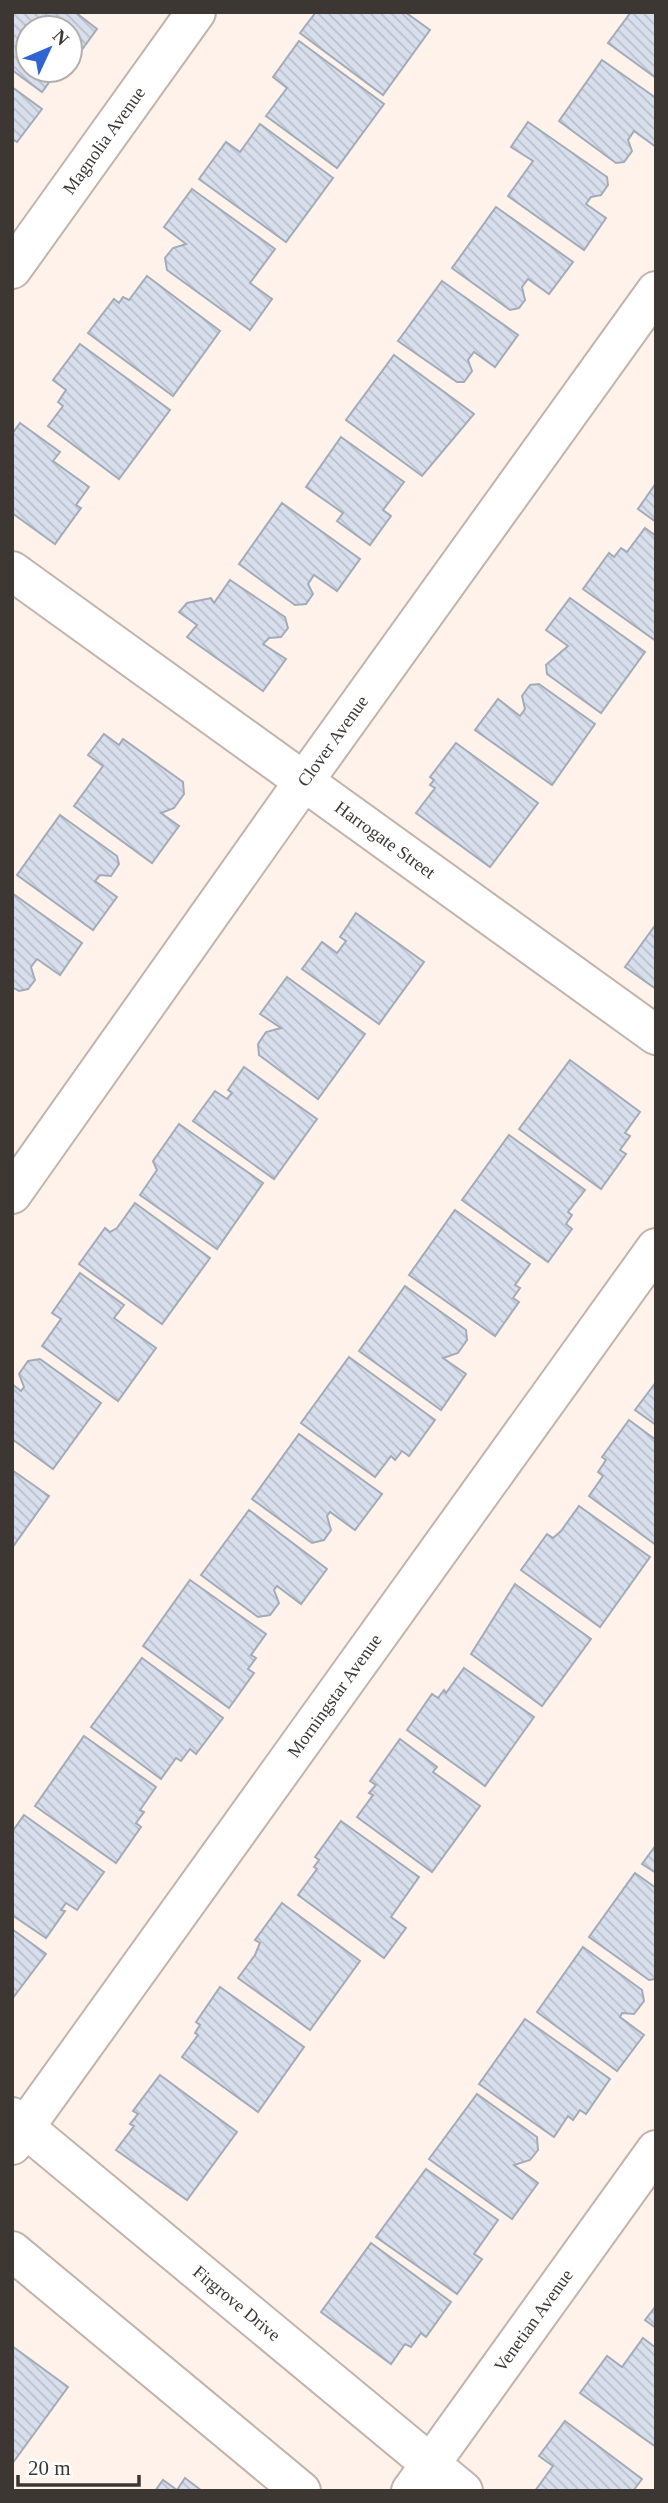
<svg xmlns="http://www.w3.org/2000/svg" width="668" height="2503" viewBox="0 0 668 2503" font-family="Georgia,serif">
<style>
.building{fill:url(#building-back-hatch);stroke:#a4abb8;stroke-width:2}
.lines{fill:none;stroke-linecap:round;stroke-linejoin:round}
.minor-casing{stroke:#c2b4ac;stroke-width:42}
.minor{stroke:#fff;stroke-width:38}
.labels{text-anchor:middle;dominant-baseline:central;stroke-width:5;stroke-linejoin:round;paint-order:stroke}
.street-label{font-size:18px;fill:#3c3733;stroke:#fff}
</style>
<defs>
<pattern id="building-back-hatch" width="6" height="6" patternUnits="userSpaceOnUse" patternTransform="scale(1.75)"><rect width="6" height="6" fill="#d8dfec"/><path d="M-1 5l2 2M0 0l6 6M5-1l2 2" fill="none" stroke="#bac0cb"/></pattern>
</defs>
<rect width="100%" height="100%" fill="#fef2eb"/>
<g class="building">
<path d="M12,12H75L97,29L73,62L70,60V28H28V70H58L42,92L12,70Z"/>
<path d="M316,12H405L430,30L383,95L300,33Z"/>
<path d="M631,12H656V78L608,43Z"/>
<path d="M299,41L384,104L337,168L266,116L287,88L273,77Z"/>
<path d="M602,60L656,98V147L634,131L628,140L632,151L624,162L616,163L559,121Z"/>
<path d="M12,87L42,109L17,142L12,139Z"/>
<path d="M528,122L607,177L608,185L601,195L591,197L586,204L606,218L584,250L508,196L533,161L511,147Z"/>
<path d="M260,124L333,178L286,242L199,179L226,142L240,152Z"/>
<path d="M192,189L275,249L250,283L272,299L250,330L167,270L165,258L173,248L186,244L164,227Z"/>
<path d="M496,207L573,262L549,294L528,279L522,287L525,300L519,308L510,310L452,268Z"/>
<path d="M147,276L220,331L173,396L88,333L114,299L119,303L123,297L129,300Z"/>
<path d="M442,281L518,335L495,367L474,352L468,360L472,371L464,382H457L398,341Z"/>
<path d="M80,344L170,410L119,479L48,426L63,406L58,402L66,390L53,380Z"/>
<path d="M394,355L474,414L422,476L346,420Z"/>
<path d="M20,423L60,452L53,461L89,487L76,505L81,508L55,544L12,513V434Z"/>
<path d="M341,437L404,482L383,510L391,516L370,545L337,521L343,513L306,487Z"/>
<path d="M656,483V522L638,509Z"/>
<path d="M282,503L360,559L337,591L314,575L308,584L313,594L306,604L295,605L239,564Z"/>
<path d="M645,528L656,536V641L583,589L609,553L614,557L621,548L627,552Z"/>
<path d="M230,580L285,617L288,628L281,637L269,638L263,644L286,659L263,691L187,637L197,625L179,612L187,603L211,598L214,603Z"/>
<path d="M570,598L645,652L601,713L547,674L546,665L568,646L546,630Z"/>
<path d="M539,684L595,724L552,785L475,730L498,699L520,716L525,709L522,696L530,685Z"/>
<path d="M104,734L119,745L123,739L183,782L184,794L174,808L161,813L179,826L152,863L74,806L103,766L88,755Z"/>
<path d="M456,743L538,803L490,867L416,813L435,788L430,785L434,780L430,777Z"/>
<path d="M60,815L117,856L119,864L111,876L100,875L95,881L117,897L93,930L17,875Z"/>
<path d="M12,893L82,943L60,975L37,959L31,967L35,980L28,989L19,991L12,987Z"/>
<path d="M356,913L424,962L379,1024L302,969L322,942L337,953L346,941L340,937Z"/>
<path d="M656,924V989L625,967Z"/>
<path d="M287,977L365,1034L318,1099L259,1055L258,1044L266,1032L281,1028L260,1014Z"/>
<path d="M570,1060L640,1112L625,1133L630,1136L620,1150L626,1154L601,1189L519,1129Z"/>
<path d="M244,1067L317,1119L274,1179L193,1121L215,1091L227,1099L232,1093L228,1090Z"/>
<path d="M179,1124L263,1183L217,1249L140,1195L157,1170L153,1161Z"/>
<path d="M509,1135L585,1190L568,1212L572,1215L566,1224L572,1229L548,1262L462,1200Z"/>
<path d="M135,1203L210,1258L162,1324L79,1264L105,1228L110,1232L117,1228Z"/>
<path d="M455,1210L530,1264L515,1285L520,1288L513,1298L519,1302L495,1336L409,1275Z"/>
<path d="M80,1273L124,1305L114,1318L156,1348L118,1401L42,1346L61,1319L52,1313Z"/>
<path d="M405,1286L466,1330L467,1340L458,1353L443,1358L466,1374L441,1410L359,1351Z"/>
<path d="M349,1357L435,1420L409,1456L402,1451L395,1460L391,1456L375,1477L301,1423Z"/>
<path d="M40,1359L101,1403L53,1469L12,1439V1384L21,1391L24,1387L19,1374L28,1361Z"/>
<path d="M656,1382V1425L635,1410Z"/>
<path d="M629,1420L656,1440V1545L589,1496L603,1476L598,1472L606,1460L602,1457Z"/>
<path d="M299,1434L382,1494L355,1530L330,1512L327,1516L331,1530L324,1540L312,1543L252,1499Z"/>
<path d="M12,1470L49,1496L12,1548Z"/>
<path d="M579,1506L650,1557L600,1627L521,1570L547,1534L553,1538L561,1531Z"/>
<path d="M249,1510L327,1569L301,1604L277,1586L274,1590L279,1603L270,1615L258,1617L201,1575Z"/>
<path d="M190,1580L266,1634L251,1655L256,1658L248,1669L254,1673L229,1708L143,1646Z"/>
<path d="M515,1584L591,1639L542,1706L471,1654Z"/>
<path d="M142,1658L223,1718L196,1754L190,1749L181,1761L176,1758L161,1779L91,1727Z"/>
<path d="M464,1668L534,1717L485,1786L407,1730L432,1694L438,1698L444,1690L446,1693Z"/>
<path d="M84,1736L156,1787L140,1810L144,1812L136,1823L141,1827L116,1863L35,1806Z"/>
<path d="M400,1739L437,1767L433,1772L480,1806L432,1872L357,1817L373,1795L369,1793L376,1785L370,1781Z"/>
<path d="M24,1815L104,1872L77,1910L66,1903L61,1910L65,1911L46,1938L12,1915V1832Z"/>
<path d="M341,1821L419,1877L391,1917L406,1928L384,1958L298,1895L317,1869L314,1867L319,1860L315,1857Z"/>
<path d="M656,1845V1873L642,1864Z"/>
<path d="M635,1873L656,1888V1979L649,1980L589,1937Z"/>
<path d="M282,1903L360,1961L310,2030L238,1978L255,1955L260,1943L255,1940Z"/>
<path d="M12,1929L46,1954L12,1999Z"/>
<path d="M583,1947L642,1990L644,2001L634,2014L622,2013L620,2017L644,2035L617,2071L537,2012Z"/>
<path d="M220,1987L304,2047L258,2112L182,2057L198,2035L195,2033L200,2025L196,2022Z"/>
<path d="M525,2019L610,2079L586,2114L580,2110L573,2120L568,2116L554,2137L479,2084Z"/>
<path d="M160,2075L237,2132L187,2200L116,2150L134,2126L130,2124L138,2114L133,2111Z"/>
<path d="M477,2094L537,2137L538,2150L530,2160L514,2165L538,2183L512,2219L429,2159Z"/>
<path d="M426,2169L498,2220L474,2254L482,2259L457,2294L376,2237Z"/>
<path d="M371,2243L451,2302L426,2337L421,2333L411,2347L405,2344L391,2364L321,2312Z"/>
<path d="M656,2306V2328L645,2320Z"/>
<path d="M643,2338L656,2348V2447L580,2393L607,2356L622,2367Z"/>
<path d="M12,2346L68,2387L12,2464Z"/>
<path d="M565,2421L642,2479L633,2491H535L553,2466L539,2456Z"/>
<path d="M185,2478L202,2491H155L163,2480L177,2490Z"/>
</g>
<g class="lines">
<g class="minor-casing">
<g id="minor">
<path id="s1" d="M12,269L196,12"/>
<path id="s2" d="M12,571L656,1035"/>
<path id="s3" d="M12,1194L304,781L656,291"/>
<path id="s4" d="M12,2117L463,2491"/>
<path id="s5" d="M12,2145L656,1248"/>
<path d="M12,2251L301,2491"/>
<path id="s6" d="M411,2491L656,2150"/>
</g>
</g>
<use href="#minor" class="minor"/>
</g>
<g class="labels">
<g class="street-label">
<text stroke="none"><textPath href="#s1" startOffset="158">Magnolia Avenue</textPath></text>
<text stroke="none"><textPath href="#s3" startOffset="555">Clover Avenue</textPath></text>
<text stroke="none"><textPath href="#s2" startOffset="460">Harrogate Street</textPath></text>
<text stroke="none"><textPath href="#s5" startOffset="553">Morningstar Avenue</textPath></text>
<text stroke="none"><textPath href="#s4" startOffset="292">Firgrove Drive</textPath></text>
<text stroke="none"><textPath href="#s6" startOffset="210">Venetian Avenue</textPath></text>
</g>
</g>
<rect width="668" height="2503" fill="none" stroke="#3c3733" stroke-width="28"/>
<g transform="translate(49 49) rotate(46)"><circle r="33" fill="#ffffff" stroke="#b1afad" stroke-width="2"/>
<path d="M0-5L12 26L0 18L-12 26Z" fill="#3164d3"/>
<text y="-10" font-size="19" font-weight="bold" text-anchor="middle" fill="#3c3733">N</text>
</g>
<path d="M18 2475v10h121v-10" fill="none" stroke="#3c3733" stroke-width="3.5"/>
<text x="28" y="2475" font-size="21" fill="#3c3733" stroke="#ffffff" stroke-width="5" paint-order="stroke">20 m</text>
</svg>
